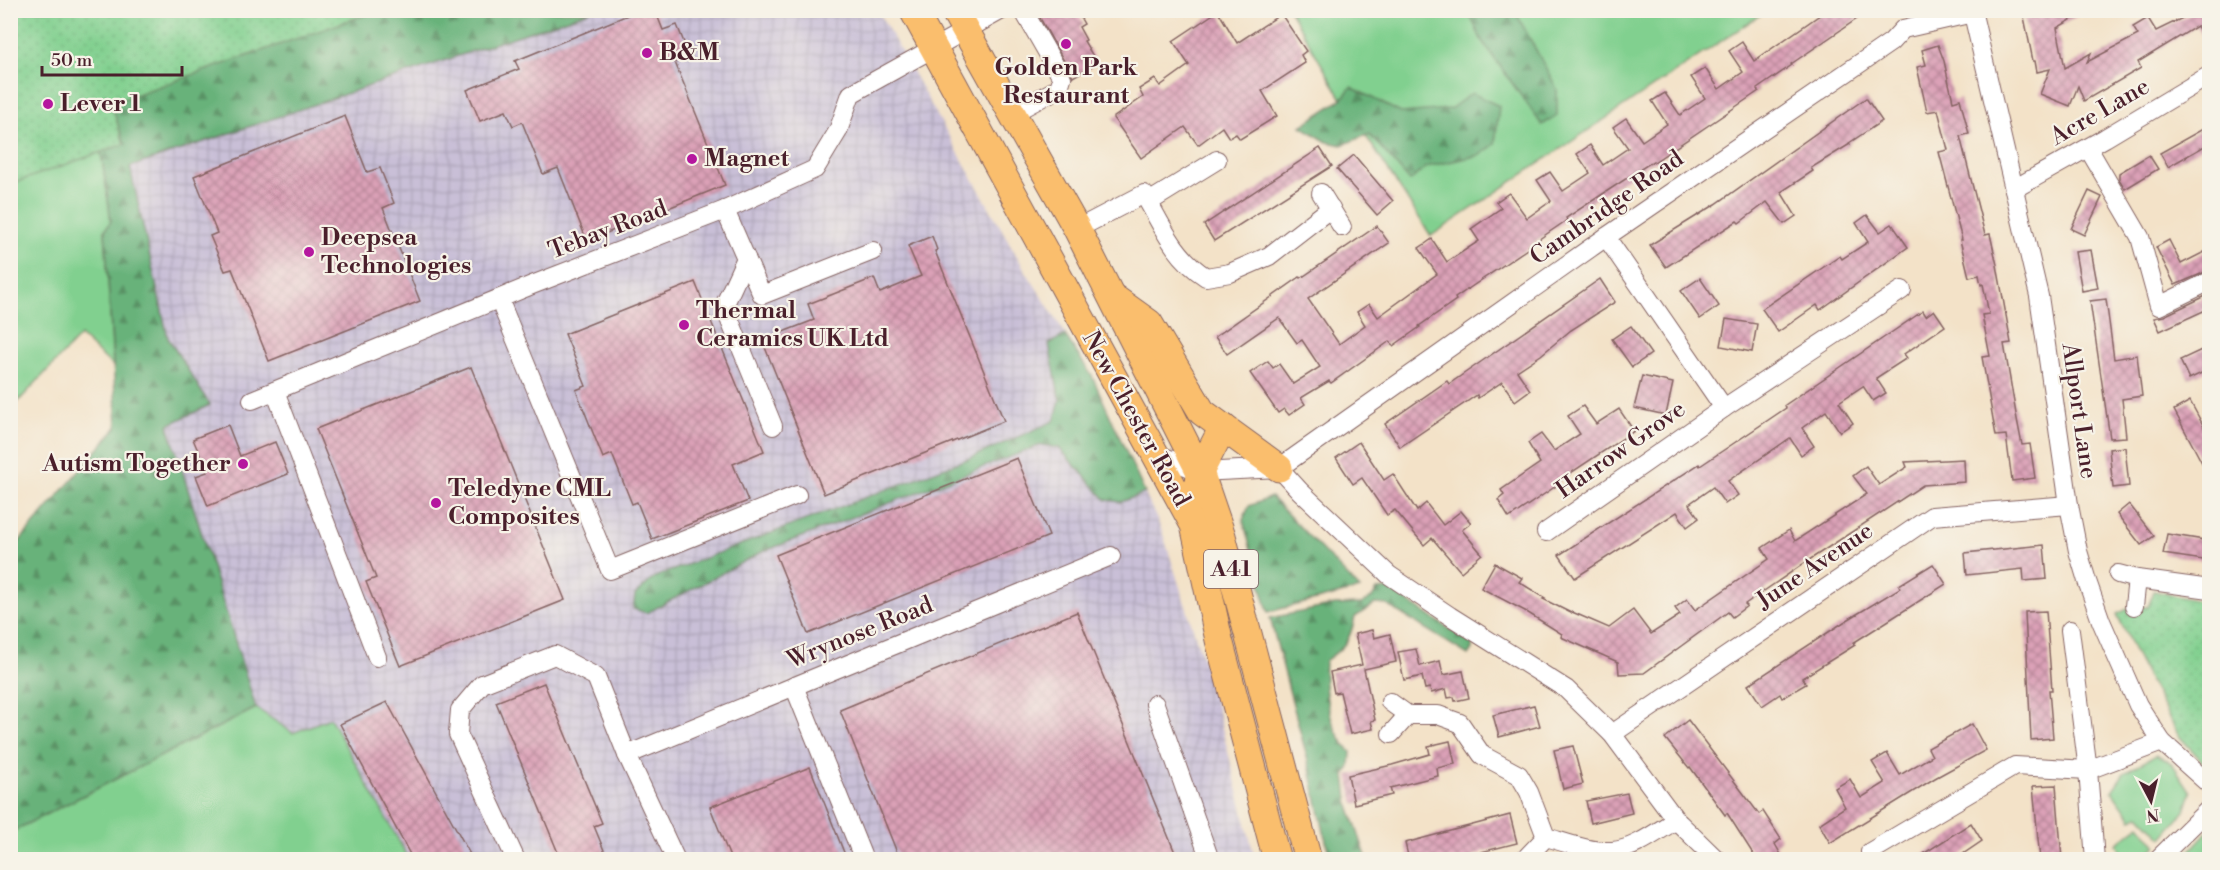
<svg xmlns="http://www.w3.org/2000/svg" width="2220" height="870" viewBox="0 0 2220 870" font-family="'Libre Bodoni',serif">
<style>
.industrial{fill:url(#industrial-grid)}
.grass{fill:#81d08f;stroke:#66785d;stroke-width:1.5}
.forest{fill:url(#forest-firs);stroke:#596852;stroke-width:1.5}
.park{fill:url(#park-dots);stroke:#66785d;stroke-width:1.5}
.building{fill:url(#building-cross-hatch)}
.lines{fill:none;stroke-linecap:round;stroke-linejoin:round}
.minor-casing{stroke:#856362;stroke-width:20}
.highway-casing{stroke:#856362;stroke-width:29}
.minor{stroke:#fff;stroke-width:18}
.highway{stroke:#fabe6d;stroke-width:27}
.poi-dot{fill:#b5179e;stroke:#f7f3e8;stroke-width:2}
.labels{text-anchor:middle;dominant-baseline:central;stroke-width:4.5;stroke-linejoin:round;paint-order:stroke}
.shield{fill:#f7f3e8;stroke:#7e5f64;stroke-width:1.5}
.shield-label{font-size:22px;font-weight:bold;fill:#4a1f2b}
.poi-label{font-size:24px;font-weight:bold;fill:#4a1f2b;stroke:#f7f3e8;text-anchor:start}
.street-label{font-size:24px;fill:#4a1f2b;stroke:#f7f3e8}
</style>
<defs>
<pattern id="industrial-grid" width="8" height="8" patternUnits="userSpaceOnUse" patternTransform="scale(1.5)"><rect width="8" height="8" fill="#c9bfd7"/><path d="M0 4h8M4 0v8" fill="none" stroke="#aea4b9"/></pattern>
<pattern id="forest-firs" width="22" height="20" patternUnits="userSpaceOnUse" patternTransform="scale(1.5)"><rect width="22" height="20" fill="#68b27a"/><path d="M5 1l3.5 6h-7zM16 11l3.5 6h-7z" fill="#589064"/></pattern>
<pattern id="park-dots" width="8" height="8" patternUnits="userSpaceOnUse" patternTransform="scale(1.5)"><rect width="8" height="8" fill="#81d08f"/><path d="M2 2h.1M6 6h.1" fill="none" stroke="#71b27c" stroke-width="1.8" stroke-linecap="round"/></pattern>
<pattern id="building-cross-hatch" width="8" height="8" patternUnits="userSpaceOnUse" patternTransform="scale(1.5)"><rect width="8" height="8" fill="#dba1b7"/><path d="M0 0l8 8M0 8l8-8" fill="none" stroke="#b48395"/></pattern>
</defs>
<rect width="100%" height="100%" fill="#f7f3e8"/>
<filter id="ink" filterUnits="userSpaceOnUse"><feTurbulence type="fractalNoise" baseFrequency=".0167" numOctaves="2"/><feDisplacementMap in="SourceGraphic" scale="12" xChannelSelector="R" yChannelSelector="G"/><feConvolveMatrix kernelMatrix="1 2 1 2 8 2 1 2 1" color-interpolation-filters="sRGB"/></filter>
<filter id="wash" filterUnits="userSpaceOnUse"><feTurbulence type="fractalNoise" baseFrequency=".008" numOctaves="4" result="noise"/><feDisplacementMap in="SourceGraphic" scale="24" xChannelSelector="R" yChannelSelector="G"/><feGaussianBlur stdDeviation="1.35" result="paint"/><feColorMatrix in="noise" values="0 0 0 0 0 0 0 0 0 0 0 0 0 0 0 0 0 1.4 0 .05"/><feComposite in="paint" operator="in"/></filter>
<g filter="url(#wash)">
<rect width="100%" height="100%" fill="#f3e2c8"/>
<path class="industrial" d="M591,10L878,11L1022,265L1092,376L1162,531L1212,688L1255,859L11,860V832L255,708L168,425L210,405L168,338L130,167Z"/>
<g class="grass">
<path d="M1290,11H1766L1431,236L1342,99Z"/>
<path d="M101,151L111,221L105,230L113,366L80,336L11,409V184Z"/>
<path d="M256,708L293,733L330,718L409,859L11,860V832Z"/>
<path d="M2156,755L2172,763L2191,792L2185,811L2162,838L2140,815L2132,819L2112,791L2124,773Z"/>
<path d="M2140,825L2157,846L2139,859H2124L2117,844Z"/>
<path d="M2207,832H2209V859H2182Z"/>
</g>
<g class="forest">
<path d="M376,11H591L130,167L168,338L210,405L168,425L256,708L11,832V551L117,427L105,230L111,221L101,151L124,143L111,103Z"/>
<path d="M1468,11H1515L1557,89V116L1542,125L1482,41Z"/>
<path d="M1351,87L1401,113L1450,109L1472,93L1499,106L1495,144L1480,155L1426,167L1410,181L1369,134L1342,145L1327,142L1301,126L1342,99Z"/>
<path d="M1065,335L1092,376L1145,493L1121,502L1106,500L1059,448L1041,445L762,552L647,613L633,609L635,595L655,577L975,456L1054,421L1060,401L1049,344Z"/>
<path d="M1271,497L1360,589L1268,612L1243,520L1249,506Z"/>
<path d="M1389,589L1472,644V649L1468,655L1387,605L1375,604L1355,617C1350,641 1345,647 1325,661C1323,691 1329,731 1351,752L1350,767L1345,775L1349,806L1367,859H1330L1309,765L1270,618L1335,605L1361,604L1372,598L1377,590Z"/>
</g>
<g class="park">
<path d="M11,10H376V11L111,103L124,144L11,184Z"/>
<path d="M2154,591L2209,603V769L2179,736L2139,662L2117,614L2134,606L2148,607Z"/>
</g>
<g id="blocks">
<g class="building">
<path d="M640,10H655L663,30L677,25L687,50L672,55L725,185L587,241L558,168L543,174L522,122L513,126L506,111L480,121L467,90L519,69L515,61Z"/>
<path d="M1052,10H1076L1084,24L1079,27L1086,40L1084,41L1097,63L1073,77L1040,18Z"/>
<path d="M1827,10H1870L1791,64L1792,65L1757,89L1759,91L1654,162L1653,161L1566,218L1567,220L1529,246L1530,247L1455,298L1456,300L1419,326L1420,327L1393,346L1390,341L1331,383L1329,381L1301,398L1305,404L1289,415L1284,409L1278,413L1250,373L1268,361L1273,368L1279,364L1293,384L1320,367L1302,340L1297,343L1279,318L1227,354L1215,337L1300,277L1301,278L1377,226L1389,243L1308,299L1339,344L1365,325L1357,312L1369,304L1378,317L1437,274L1419,248L1425,244L1432,239L1447,262L1479,241L1471,229L1501,208L1496,202L1509,193L1527,218L1551,201L1537,180L1550,172L1563,191L1590,173L1577,154L1590,145L1603,165L1628,148L1613,127L1626,118L1642,141L1667,124L1652,101L1660,96L1665,93L1680,115L1705,98L1691,77L1705,68L1719,89L1743,72L1729,51L1742,42L1754,61Z"/>
<path d="M2027,10H2088L2057,28L2065,68L2091,53L2087,62L2138,35L2133,27L2148,18L2156,31L2191,14L2189,10H2210V49L2197,26L2138,62L2141,68L2084,101L2078,86L2070,106L2040,94L2050,69L2037,72L2035,61H2033L2024,17L2028,16Z"/>
<path d="M1218,11L1237,43L1281,14L1306,51L1301,55L1305,63L1262,91L1277,116L1240,139L1236,134L1229,138L1222,127L1198,145L1185,127L1141,158L1113,118L1143,97L1139,89L1155,79L1160,86L1189,65L1173,41Z"/>
<path d="M1938,45L1944,61L1953,101L1960,99L1969,134L1960,136L1985,235L1990,234L1997,265L2011,343L2004,344L2016,414L2022,445L2030,444L2035,478L2012,481L2006,435L1996,436L1982,357L1990,356L1982,315L1989,314L1983,284L1981,285L1979,275L1969,277L1960,240H1962L1939,152L1948,150L1938,110L1927,112L1917,67L1926,65L1922,50Z"/>
<path d="M1866,98L1882,121L1849,143L1850,144L1811,168L1813,171L1781,192L1796,216L1784,224L1767,202L1739,223L1737,221L1666,267L1650,245L1716,204Z"/>
<path d="M345,116L367,172L380,168L394,203L383,208L420,301L269,361L232,269L225,271L210,236L217,233L194,176Z"/>
<path d="M2210,125V143L2168,167L2160,153Z"/>
<path d="M1320,148L1332,166L1214,241L1204,225Z"/>
<path d="M1354,155L1393,201L1377,215L1337,169Z"/>
<path d="M2149,155L2158,169L2125,189L2119,179V173Z"/>
<path d="M2089,191L2102,197L2084,235L2071,229Z"/>
<path d="M1867,215L1880,232L1892,224L1908,247L1820,310L1817,305L1778,332L1762,309L1840,256L1842,259L1868,242L1856,223Z"/>
<path d="M932,236L937,250L935,251L1004,421L824,494L762,340L814,320L808,304L874,278L880,293L921,276L908,246Z"/>
<path d="M2169,240L2181,264L2210,249V270L2175,285L2156,247Z"/>
<path d="M2091,250L2098,288L2082,291L2075,252Z"/>
<path d="M1700,278L1719,306L1700,319L1681,291Z"/>
<path d="M1600,279L1615,302L1571,330L1541,355L1517,371L1530,390L1515,401L1502,382L1478,398L1477,395L1400,447L1385,424L1447,381L1449,384L1475,366Z"/>
<path d="M695,282L764,451L733,464L748,501L652,539L637,502L632,504L612,454L603,458L576,390L586,386L565,334Z"/>
<path d="M2210,294V308L2160,331L2154,318L2164,316Z"/>
<path d="M2106,299L2114,359L2137,355L2142,396L2122,399L2126,437L2110,438L2090,301Z"/>
<path d="M1934,310L1945,326L1904,354L1907,358L1876,378L1886,393L1873,401L1863,386L1839,402L1853,423L1840,432L1826,411L1802,428L1814,446L1801,455L1790,438L1728,481L1738,495L1725,504L1713,487L1689,504L1699,518L1687,527L1677,512L1575,578L1559,555L1699,464L1700,466L1786,408L1785,405L1923,311L1926,316Z"/>
<path d="M1726,319L1757,324L1752,352L1721,346Z"/>
<path d="M1631,326L1651,354L1632,367L1612,339Z"/>
<path d="M2210,346V369L2189,379L2180,360Z"/>
<path d="M471,367L565,600L400,666L366,582L376,578L316,429Z"/>
<path d="M1642,376L1673,383L1666,415L1634,408Z"/>
<path d="M2190,401L2210,438V478L2174,410Z"/>
<path d="M1583,406L1596,424L1619,409L1634,431L1557,482L1559,484L1509,518L1498,500L1504,495L1501,490L1540,463L1528,443L1541,434L1554,451L1580,434L1568,416Z"/>
<path d="M228,425L240,456L275,442L288,474L208,506L196,476L207,472L193,439Z"/>
<path d="M1359,442L1384,480L1393,474L1417,511L1426,503L1443,525L1461,511L1471,523L1462,530L1482,554L1461,572L1432,538L1424,545L1395,510L1387,515L1362,478L1353,484L1336,458Z"/>
<path d="M2125,447L2129,486L2113,488L2109,449Z"/>
<path d="M1017,458L1049,536L808,634L776,555Z"/>
<path d="M1964,459L1965,482L1923,485L1806,562L1745,604L1747,606L1732,617L1728,612L1644,673L1619,674L1618,662L1561,637L1562,634L1525,611L1481,588L1495,563L1522,578L1519,582L1545,598L1543,599L1571,613L1572,612L1609,628L1633,610L1651,634L1680,615L1675,608L1687,599L1695,610L1769,559L1762,548L1789,530L1795,541L1867,494L1853,476L1866,466L1879,485L1907,467L1905,462Z"/>
<path d="M2129,504L2154,536L2141,545L2117,514Z"/>
<path d="M2167,534L2210,541V561L2163,554Z"/>
<path d="M2044,545L2047,579L2024,581L2023,569L1967,575L1965,553Z"/>
<path d="M1933,564L1946,584L1853,643L1855,645L1802,678L1806,684L1782,698L1780,694L1762,706L1748,685L1844,622L1900,588L1899,585Z"/>
<path d="M2046,611L2052,690H2049L2053,738L2031,740L2025,612Z"/>
<path d="M1077,612L1178,860H900L840,710Z"/>
<path d="M1372,630L1374,638L1390,634L1396,662L1364,669L1375,720L1371,721L1373,729L1350,734L1340,692L1334,693L1330,672L1362,665L1355,634Z"/>
<path d="M1416,649L1420,666L1440,661L1443,675L1463,671L1469,698L1455,701L1454,697L1448,698L1446,689L1431,693L1430,688L1425,689L1422,676L1404,680L1398,652Z"/>
<path d="M544,683L602,823L594,826L608,860H561L496,702Z"/>
<path d="M387,702L435,790L473,860H413L340,724Z"/>
<path d="M1534,705L1540,726L1499,737L1493,715Z"/>
<path d="M1688,720L1759,814L1763,811L1781,839L1775,844L1784,860H1757L1727,813L1725,815L1690,767L1689,768L1665,738Z"/>
<path d="M1972,724L1986,750L1935,778L1830,843L1819,824L1845,807L1835,788L1850,779L1861,798L1885,783L1872,762L1887,753L1900,775L1932,756L1928,748Z"/>
<path d="M1450,741L1455,764L1437,768L1438,776L1390,788L1392,795L1354,804L1348,775L1392,765L1430,754L1428,746Z"/>
<path d="M1573,746L1583,784L1563,789L1554,750Z"/>
<path d="M810,767L847,860H731L710,807Z"/>
<path d="M2056,785L2062,860H2040L2033,786Z"/>
<path d="M1627,793L1632,813L1591,823L1586,801Z"/>
<path d="M1510,815L1517,843L1481,852V854L1473,856V860H1409L1405,843Z"/>
<path d="M1971,823L1982,841L1954,860H1914Z"/>
</g>
</g>
</g>
<g filter="url(#ink)">
<use href="#blocks" fill-opacity="0" stroke="#856362" stroke-width="1.5"/>
<g class="lines">
<g class="minor-casing">
<g id="minor">
<path d="M1972,10L2039,296L2069,505L2078,551L2087,581L2101,621L2138,705L2162,742L2210,785"/>
<path d="M1013,113L1059,88L1062,78L1023,10"/>
<path d="M2088,148L2140,237L2159,306L2210,281"/>
<path d="M2014,189L2105,138L2210,75"/>
<path d="M1321,193L1342,227"/>
<path d="M1149,202L1217,160"/>
<path d="M725,210L762,295L873,251"/>
<path d="M1077,229L1144,194C1161,224 1175,258 1206,277L1230,273L1269,256L1331,208"/>
<path d="M746,258L724,306L773,426"/>
<path d="M499,299L610,570L797,495"/>
<path d="M275,391L377,657"/>
<path d="M252,400L532,285L725,210L815,169L838,131L851,94L1002,10"/>
<path d="M1724,408L1902,290"/>
<path d="M1155,453L1200,472L1279,468L1300,491L1389,575L1450,616L1566,689L1612,734L1676,820L1717,860"/>
<path d="M1279,468L1606,237L1891,42L1903,29L1973,13"/>
<path d="M1546,532L1724,408L1606,237"/>
<path d="M2118,574L2137,579L2210,589"/>
<path d="M2134,606L2137,579"/>
<path d="M2070,630L2088,770L2095,860"/>
<path d="M794,686L864,860"/>
<path d="M1390,702L1408,715H1438L1460,723L1482,755L1519,775L1529,792L1546,837C1567,843 1590,852 1612,851C1633,850 1658,831 1676,820"/>
<path d="M1155,704L1210,860"/>
<path d="M1391,734L1408,715"/>
<path d="M1612,734L1932,516L2069,505"/>
<path d="M627,755L1111,556"/>
<path d="M1870,852L2015,766L2088,770L2162,742"/>
<path d="M516,860L458,734L460,710L482,684L555,655L596,677L627,755L676,860"/>
<path d="M1524,860L1546,837"/>
<path d="M2157,860L2210,808"/>
</g>
</g>
<g class="highway-casing">
<g id="highway">
<path d="M913,10L1194,525L1219,640L1277,860"/>
<path d="M954,10L1077,229L1200,472L1222,536L1308,860"/>
<path d="M1114,298L1149,323L1202,412L1279,468"/>
<path d="M1199,485L1200,472L1223,427"/>
</g>
</g>
<use href="#minor" class="minor"/>
<use href="#highway" class="highway"/>
</g>
</g>
<g class="poi-dot">
<circle cx="1066" cy="44" r="6"/>
<circle cx="647" cy="53" r="6"/>
<circle cx="48" cy="104" r="6"/>
<circle cx="692" cy="159" r="6"/>
<circle cx="309" cy="252" r="6"/>
<circle cx="684" cy="325" r="6"/>
<circle cx="243" cy="464" r="6"/>
<circle cx="436" cy="503" r="6"/>
</g>
<g class="labels">
<rect class="shield" x="1204" y="550" width="54" height="38" rx="4.5"/>
<g class="shield-label">
<text x="1231" y="569">A41</text>
</g>
<g class="poi-label">
<text x="659" y="53">B&amp;M</text>
<text x="1066" y="68" text-anchor="middle">Golden Park<tspan x="1066" dy="28">Restaurant</tspan></text>
<text x="60" y="104">Lever 1</text>
<text x="704" y="159">Magnet</text>
<text x="321" y="238">Deepsea<tspan x="321" dy="28">Technologies</tspan></text>
<text x="696" y="311">Thermal<tspan x="696" dy="28">Ceramics UK Ltd</tspan></text>
<text x="231" y="464" text-anchor="end">Autism Together</text>
<text x="448" y="489">Teledyne CML<tspan x="448" dy="28">Composites</tspan></text>
</g>
<g class="street-label">
<text transform="translate(2100 112) rotate(-30)">Acre Lane</text>
<text transform="translate(1607 208) rotate(-35)">Cambridge Road</text>
<text transform="translate(608 230) rotate(-21)">Tebay Road</text>
<text transform="translate(2079 411) rotate(82)">Allport Lane</text>
<text transform="translate(1136 419) rotate(61)">New Chester Road</text>
<text transform="translate(1621 450) rotate(-35)">Harrow Grove</text>
<text transform="translate(1815 566) rotate(-34)">June Avenue</text>
<text transform="translate(860 633) rotate(-22)">Wrynose Road</text>
</g>
</g>
<rect width="2220" height="870" fill="none" stroke="#f7f3e8" stroke-width="36"/>
<g transform="translate(2151 801) rotate(173)" stroke="#f7f3e8" stroke-width="4.5" paint-order="stroke">
<path d="M0-4.5L10 22L0 15L-10 22Z" fill="#4a1f2b"/>
<text y="-9" font-size="16" font-weight="bold" text-anchor="middle" fill="#4a1f2b">N</text>
</g>
<path d="M42 66v9h140v-9" fill="none" stroke="#4a1f2b" stroke-width="3"/>
<text x="51" y="66" font-size="18" fill="#4a1f2b" stroke="#f7f3e8" stroke-width="4.5" paint-order="stroke">50 m</text>
</svg>
